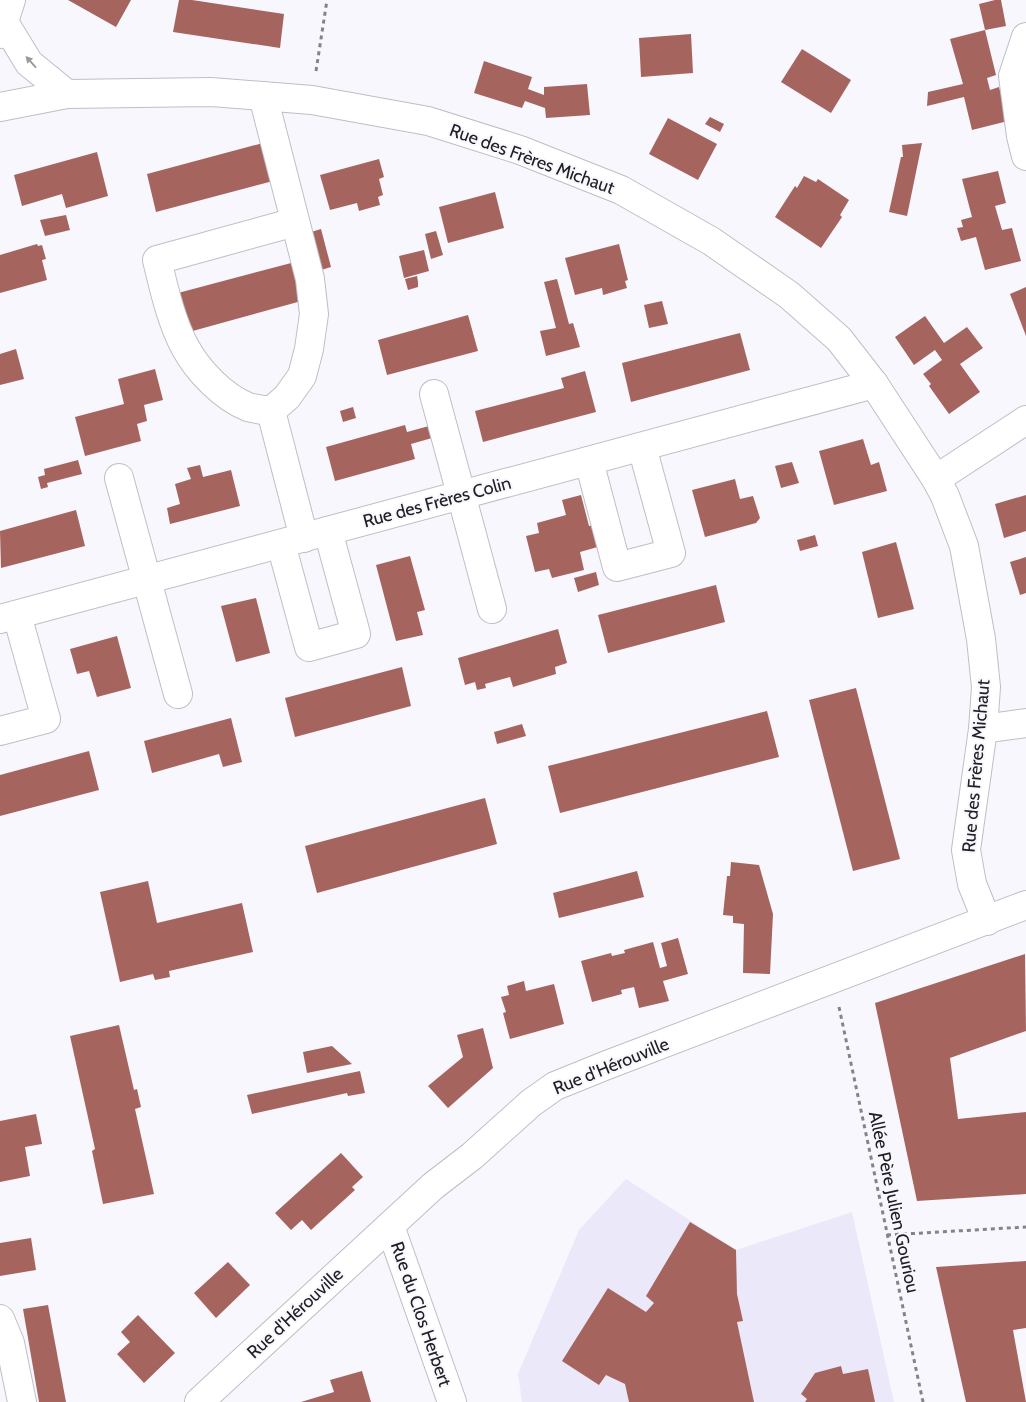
<svg xmlns="http://www.w3.org/2000/svg" width="1026" height="1402" viewBox="0 0 1026 1402" font-family="Cabin,sans-serif">
<style>
.built{fill:#ebe9f9}
.building{fill:#a6645f}
.lines{fill:none;stroke-linecap:round;stroke-linejoin:round}
.minor-casing{stroke:#bfbec6;stroke-width:30}
.path{stroke:#848388;stroke-width:3;stroke-dasharray:4 4;stroke-linecap:butt}
.minor{stroke:#fff;stroke-width:28}
.oneway{fill:#9b9b9c}
.labels{text-anchor:middle;dominant-baseline:central;stroke-width:4;stroke-linejoin:round;paint-order:stroke}
.street-label{font-size:18px;fill:#202023;stroke:#f8f7fe}
</style>
<rect width="100%" height="100%" fill="#f8f7fe"/>
<path class="built" d="M626,1179L736,1250L852,1212L894,1402H522L518,1374L579,1230Z"/>
<g class="building">
<path d="M68,0H131L116,27Z"/>
<path d="M179,0H192L284,14L280,48L173,32Z"/>
<path d="M995,0H1001L1006,26L985,30L979,4Z"/>
<path d="M985,30L996,75L987,78L990,90L999,87L1008,121L972,130L964,97L927,106L928,92L963,84L950,39Z"/>
<path d="M691,34L693,73L641,77L639,38Z"/>
<path d="M802,49L851,80L831,113L781,82Z"/>
<path d="M484,61L532,77L528,89L544,95V87L587,84L590,115L546,118L545,108L525,101L522,108L474,93Z"/>
<path d="M710,117L724,124L720,132L705,124Z"/>
<path d="M668,118L717,144L698,180L649,154Z"/>
<path d="M263,143L273,181L156,212L147,174Z"/>
<path d="M922,143L907,216L889,212L901,157H903L902,145Z"/>
<path d="M97,152L108,196L66,208L62,194L22,206L14,175Z"/>
<path d="M379,159L384,177L379,179L383,195L378,197L380,205L359,211L357,203L330,210L320,175Z"/>
<path d="M998,171L1006,203L995,206L1002,230L1012,228L1021,261L985,270L976,237L961,241L957,228L963,227L961,220L972,217L962,179Z"/>
<path d="M804,176L816,182L818,179L849,200L840,215L842,217L821,248L775,217L795,186L797,188Z"/>
<path d="M495,192L504,228L448,243L439,207Z"/>
<path d="M66,215L70,230L45,236L40,220Z"/>
<path d="M321,229L331,267L318,271L308,233Z"/>
<path d="M436,231L443,255L431,259L425,234Z"/>
<path d="M37,244L38,246L42,245L46,259L42,260L47,280L0,293V255Z"/>
<path d="M619,244L628,280L625,281L627,288L603,295L602,288L575,295L565,258Z"/>
<path d="M424,250L429,271L404,278L399,256Z"/>
<path d="M295,262L305,300L189,332L178,293Z"/>
<path d="M417,276L418,282V287L408,290L405,279Z"/>
<path d="M557,279L569,324L573,323L580,347L546,356L540,331L556,328L544,282Z"/>
<path d="M1026,287V336L1010,294Z"/>
<path d="M662,301L668,324L649,328L644,305Z"/>
<path d="M468,315L478,351L387,375L378,340Z"/>
<path d="M925,316L944,343L967,327L983,348L960,364L980,392L949,414L929,386L931,384L923,374L942,360L935,350L914,365L895,337Z"/>
<path d="M740,333L750,370L631,402L622,363Z"/>
<path d="M16,349L24,379L0,385V354Z"/>
<path d="M155,369L163,400L144,405L147,421L137,424L141,441L85,456L75,417L124,404L118,379Z"/>
<path d="M585,371L596,412L483,442L475,411L564,388L561,378Z"/>
<path d="M353,407L356,418L343,422L340,411Z"/>
<path d="M405,425L407,432L429,426L432,438L411,444L415,459L335,481L326,447Z"/>
<path d="M863,439L871,465L879,462L887,491L834,505L819,451Z"/>
<path d="M78,460L82,474L47,483L48,487L41,489L38,477L45,475L44,469Z"/>
<path d="M792,462L799,483L781,488L775,466Z"/>
<path d="M200,465L203,477L231,470L240,506L170,524L167,508L180,504L175,484L191,479L187,468Z"/>
<path d="M735,479L740,499L753,496L760,518L756,523L705,537L692,490Z"/>
<path d="M581,495L589,526L595,525L601,546L580,552L584,570L552,578L549,569L535,572L526,536L539,533L537,523L566,515L562,500Z"/>
<path d="M1026,495V531L1004,538L995,504Z"/>
<path d="M76,510L85,546L1,568L0,531Z"/>
<path d="M815,535L818,546L800,551L797,540Z"/>
<path d="M896,542L914,609L878,618L862,552Z"/>
<path d="M410,556L425,610L417,612L423,635L396,641L376,565Z"/>
<path d="M1026,557V593L1020,595L1010,562Z"/>
<path d="M596,572L599,585L578,592L574,578Z"/>
<path d="M716,585L725,622L608,653L598,615Z"/>
<path d="M256,598L270,653L236,662L221,606Z"/>
<path d="M558,629L567,663L555,667L556,674L513,687L510,677L485,684L486,688L477,690L475,682L465,685L458,658Z"/>
<path d="M117,636L131,688L97,697L89,671L77,674L70,649Z"/>
<path d="M402,667L411,706L295,737L285,698Z"/>
<path d="M856,688L900,859L853,871L809,700Z"/>
<path d="M767,711L779,757L560,813L548,766Z"/>
<path d="M231,718L242,762L223,767L219,754L152,773L144,741Z"/>
<path d="M522,724L526,736L497,744L494,732Z"/>
<path d="M89,751L99,790L0,816V775Z"/>
<path d="M485,798L497,844L317,893L305,846Z"/>
<path d="M731,862L759,865L773,914L770,974L743,973L744,924L733,923V916L723,915L727,876H730Z"/>
<path d="M637,871L644,897L559,918L553,893Z"/>
<path d="M148,881L157,923L242,903L253,952L169,971L170,977L155,980L153,974L120,982L100,892Z"/>
<path d="M678,938L688,974L663,981L669,1001L639,1008L634,987L621,990L622,994L592,1002L581,961L611,953L612,956L625,953L624,950L653,942L660,968L667,966L661,943Z"/>
<path d="M1025,954L1026,1031L950,1058L958,1119L1026,1112V1194L917,1201L875,1003Z"/>
<path d="M524,981L526,991L554,984L564,1024L510,1039L503,1013L506,1012L501,997L509,995L507,986Z"/>
<path d="M119,1025L134,1090L137,1089L141,1107L135,1109L154,1194L103,1204L92,1151L95,1149L70,1036Z"/>
<path d="M483,1028L493,1068L448,1108L428,1086L463,1057L457,1035Z"/>
<path d="M332,1046L352,1064L307,1073L303,1052Z"/>
<path d="M360,1071L365,1093L348,1096L347,1093L252,1114L247,1095Z"/>
<path d="M36,1114L42,1144L25,1147L30,1176L0,1182V1121Z"/>
<path d="M341,1153L363,1177L352,1187L355,1190L311,1230L302,1220L291,1230L275,1213Z"/>
<path d="M690,1222L736,1250L737,1294L743,1321L737,1322L754,1402H629L625,1384L606,1375L599,1385L562,1361L608,1288L646,1312L654,1303L646,1296Z"/>
<path d="M31,1238L36,1270L0,1276V1243Z"/>
<path d="M1026,1261V1328L1013,1330L1026,1402H966L936,1267Z"/>
<path d="M228,1262L250,1285L216,1318L194,1293Z"/>
<path d="M48,1305L66,1402H39L23,1309Z"/>
<path d="M138,1315L175,1353L144,1383L117,1354L130,1342L121,1332Z"/>
<path d="M841,1366L843,1374L868,1369L875,1402H805L807,1399L801,1394L815,1373Z"/>
<path d="M362,1371L371,1402H301L334,1392L330,1380Z"/>
</g>
<g class="lines">
<g class="minor-casing">
<g id="minor">
<path d="M4,22L29,63L67,94"/>
<path d="M0,34L11,0"/>
<path d="M1026,37L1013,76L1021,136L1026,156"/>
<path d="M263,96L310,279L314,314L309,349L302,376L287,397L271,411L304,538"/>
<path d="M0,107L67,94L211,92L312,100L428,121L520,150L621,190L711,241L789,295L839,339L874,384L936,479L945,496L964,546L981,639L986,687L983,729L966,850L972,884L987,921"/>
<path d="M434,394L492,609"/>
<path d="M271,411C263,410 255,409 248,407C223,397 198,371 185,347C171,321 164,289 157,260L295,222"/>
<path d="M589,461L617,567L671,553L642,447"/>
<path d="M119,478L178,694"/>
<path d="M936,479L1026,420"/>
<path d="M281,544L309,647L356,634L328,531"/>
<path d="M0,619L874,384"/>
<path d="M983,729L1026,723"/>
<path d="M0,731L46,719L17,615"/>
<path d="M390,1226L452,1402"/>
<path d="M0,1319L10,1343L22,1402"/>
<path d="M199,1402L433,1186L472,1156L531,1103L555,1086L607,1065L1026,905"/>
</g>
</g>
<g class="path">
<path d="M316,71L327,0"/>
<path d="M839,1007L923,1402"/>
<path d="M887,1235L1026,1227"/>
</g>
<use href="#minor" class="minor"/>
</g>
<defs><path id="oneway-solid" d="M-6-.8H1V-3.2L6.5 0L1 3.2V.8H-6Z" transform="scale(1.25)"/></defs>
<use class="oneway" href="#oneway-solid" transform="translate(31 62) rotate(-132)"/>
<g class="labels">
<g class="street-label">
<text transform="translate(532 159) rotate(20)">Rue des Frères Michaut</text>
<text transform="translate(437 502) rotate(-15)">Rue des Frères Colin</text>
<text transform="translate(976 766) rotate(-85)">Rue des Frères Michaut</text>
<text transform="translate(611 1066) rotate(-22)">Rue d'Hérouville</text>
<text transform="translate(894 1202) rotate(78)">Allée Père Julien Gouriou</text>
<text transform="translate(295 1313) rotate(-43)">Rue d'Hérouville</text>
<text transform="translate(421 1314) rotate(71)">Rue du Clos Herbert</text>
</g>
</g>
</svg>
